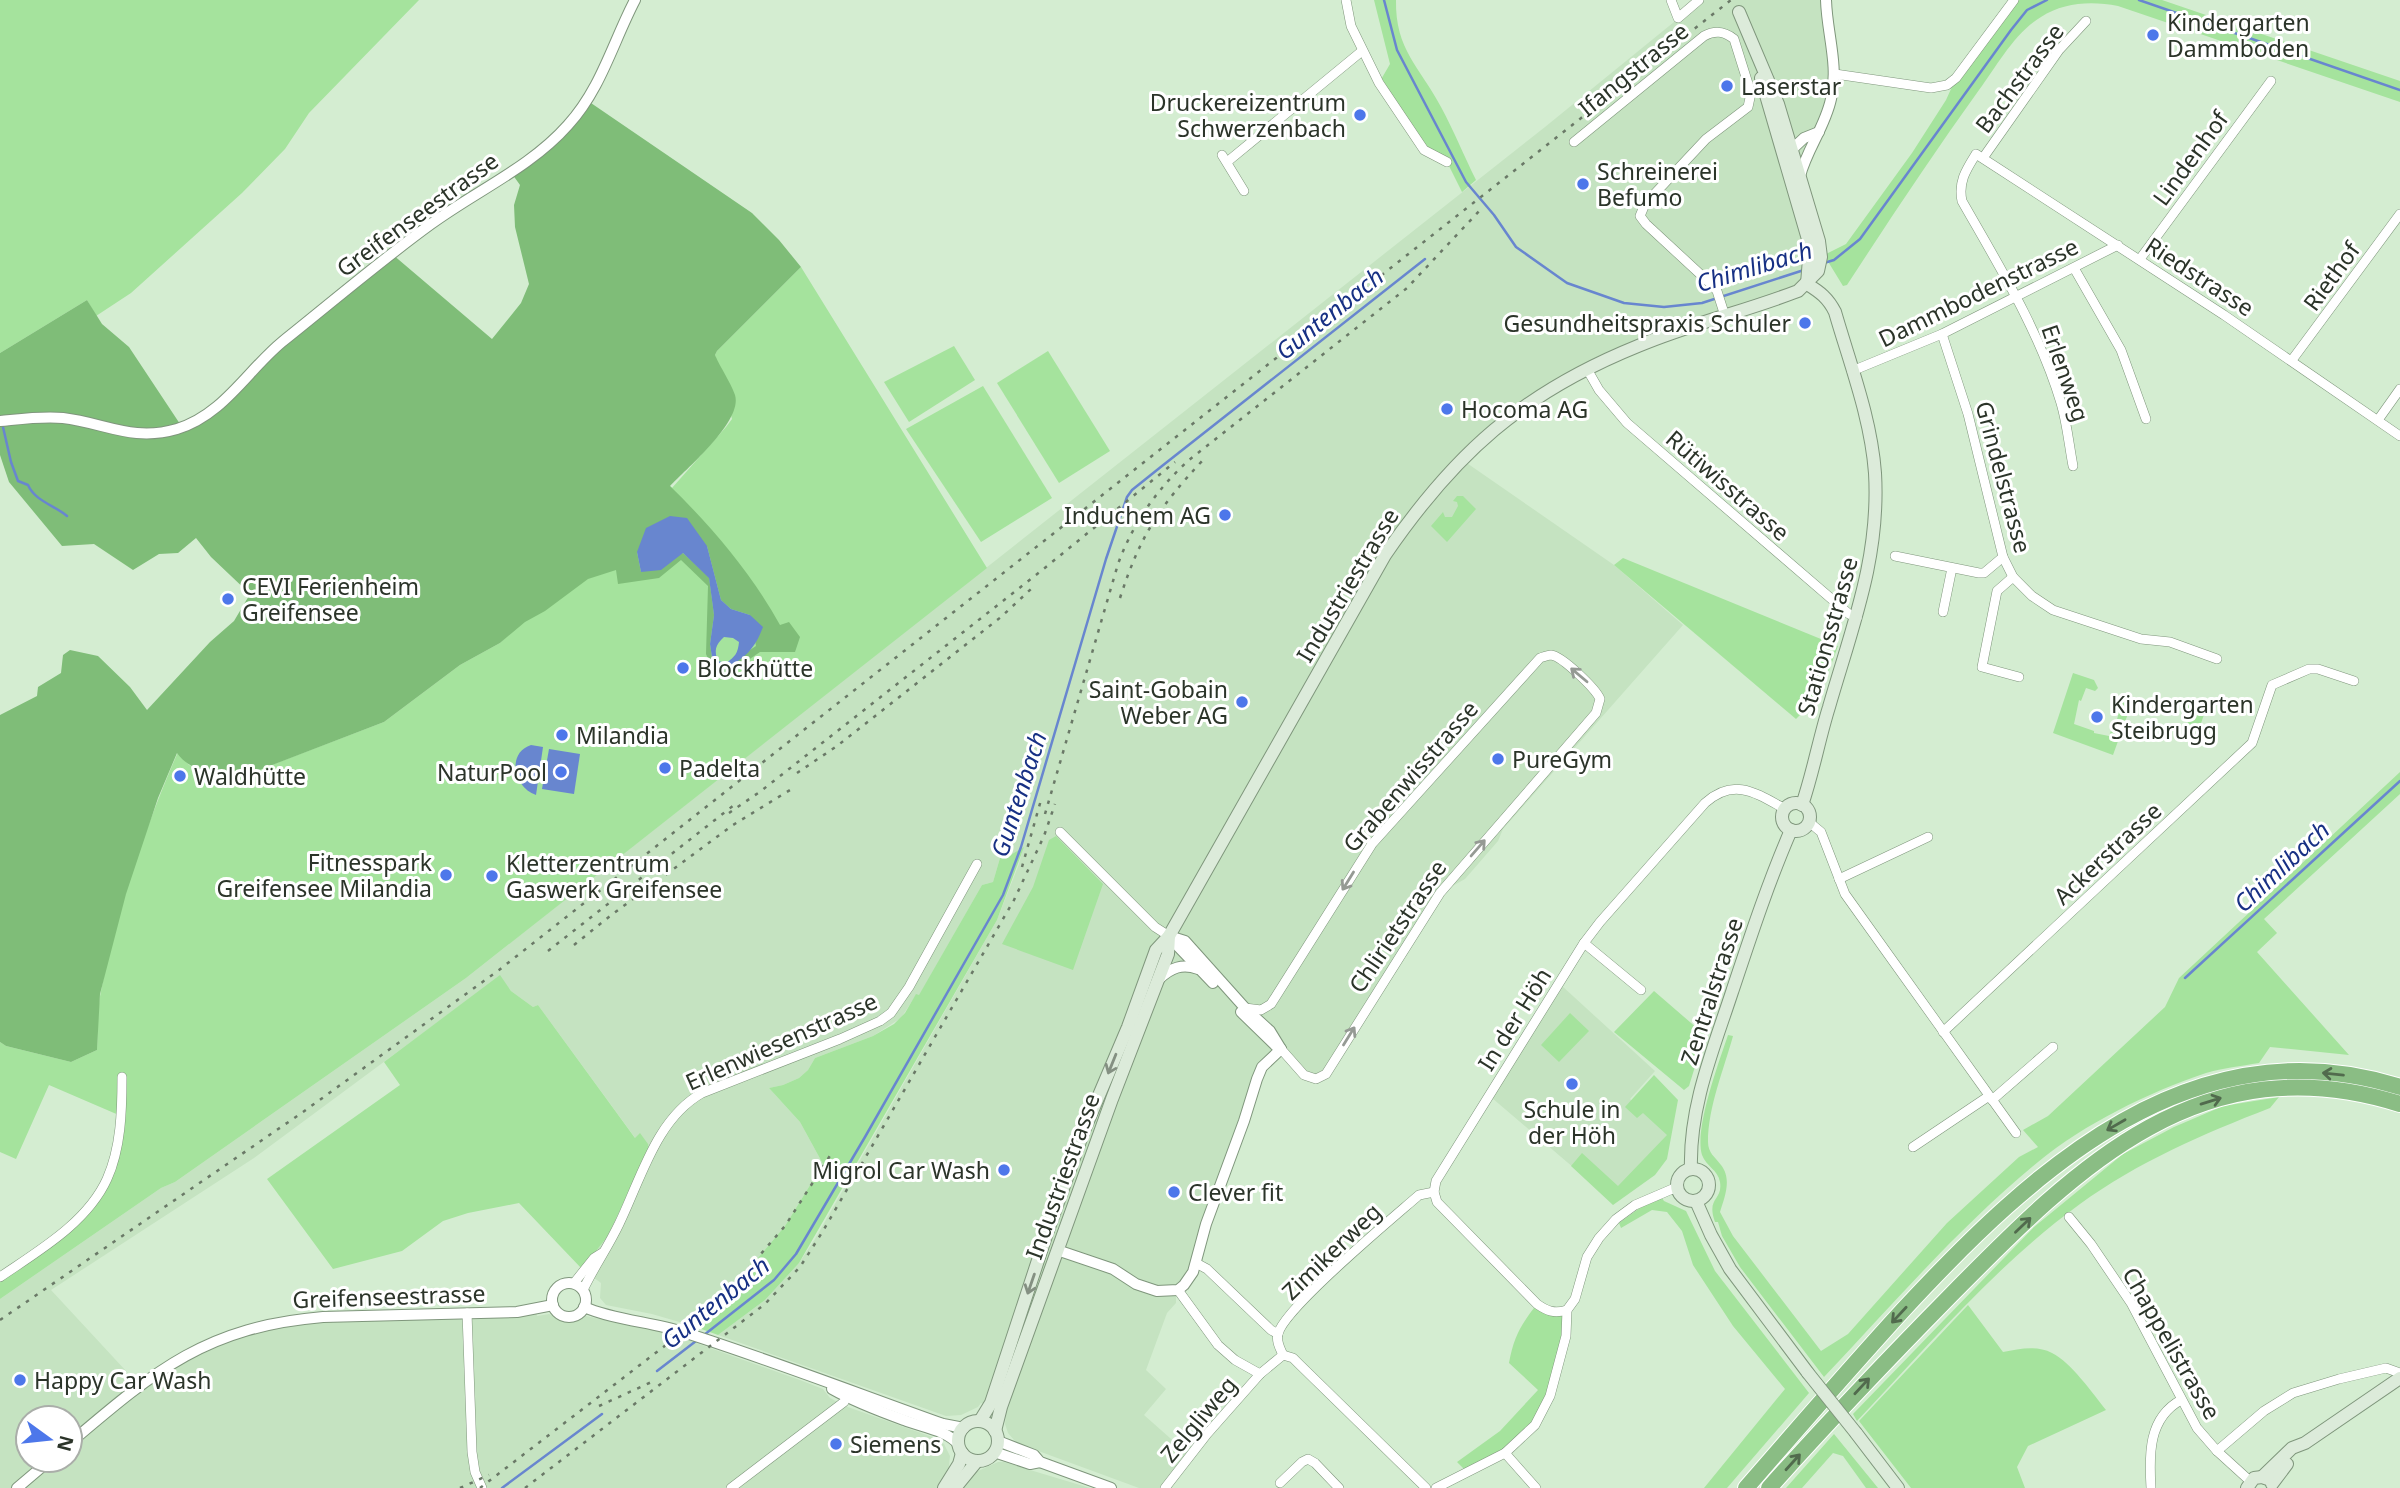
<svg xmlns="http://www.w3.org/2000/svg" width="2400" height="1488" viewBox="0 0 2400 1488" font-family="'Noto Sans',sans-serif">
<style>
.built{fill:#c5e3c1;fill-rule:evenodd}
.green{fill:#a5e39d}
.forest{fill:#7fbd78;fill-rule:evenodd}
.water{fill:#6886cf;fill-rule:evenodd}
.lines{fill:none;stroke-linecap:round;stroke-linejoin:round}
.stream{stroke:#6886cf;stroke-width:2.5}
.minor-casing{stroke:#7f967c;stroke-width:10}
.tertiary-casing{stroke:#7f967c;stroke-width:12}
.secondary-casing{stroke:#7f967c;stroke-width:14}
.motorway-casing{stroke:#fff;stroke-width:18}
.minor{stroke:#fff;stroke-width:9}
.tertiary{stroke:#fff;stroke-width:10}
.secondary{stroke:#dcebda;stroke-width:12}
.motorway{stroke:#8abd84;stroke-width:16}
.rail{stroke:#6a7967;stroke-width:2.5;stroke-dasharray:3.5 7;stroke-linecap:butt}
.secondary-bridge-casing{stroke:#7f967c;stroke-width:14;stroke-linecap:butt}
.secondary-bridge{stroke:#dcebda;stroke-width:12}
.oneway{stroke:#959a94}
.oneway2{stroke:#849082}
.oneway3{stroke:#516b4d}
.poi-dot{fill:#4d77ea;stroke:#fff;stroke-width:2.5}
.labels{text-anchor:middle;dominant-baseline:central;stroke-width:6;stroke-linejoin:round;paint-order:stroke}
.poi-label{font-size:23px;fill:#2b3429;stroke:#fff;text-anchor:start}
.street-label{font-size:23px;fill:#2b3429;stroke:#fff}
.water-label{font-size:24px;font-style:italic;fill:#173084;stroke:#fff}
</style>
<rect width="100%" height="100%" fill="#d4edd1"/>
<g class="built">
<path d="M1701,0H1831L1839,60L1838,87L1827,128L1805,169L1807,284L1587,369L1461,459L1614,565L1683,625L1503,829L1498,841L1465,879L1440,893L1326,1074L1316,1079L1304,1075L1281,1049L1262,1067L1196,1263L1176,1295V1303L1167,1313L1146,1370L1166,1389L1144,1415L1188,1454L1162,1488H1139L1022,1445L1014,1440L1008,1433L1005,1424L1006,1412L981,1403L978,1407L961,1415L946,1416L718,1335L765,1300L799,1263L815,1239L997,920L1019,864L1023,848L1007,857L1000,858L993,882L982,885L919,996L916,995L901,1018L873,1036L815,1058L808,1070L799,1078L783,1085L769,1088L800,1122L823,1164L785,1226L719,1304L693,1326L652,1314L606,1305L600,1298L601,1283L582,1269L607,1237L640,1134L636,1139L538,1005L533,1007L511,991L500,976L254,1158L51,1290L139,1385L171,1363L279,1322L536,1310L537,1316L549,1314L569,1321L586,1316L671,1334L800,1380L823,1389L830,1398L845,1406L935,1438L944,1444L950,1456L949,1466L969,1479L978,1471L998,1462H1004L1090,1488H0V1299L161,1188L175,1182L466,978L1545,127ZM28,1418H70V1460H28Z"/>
<path d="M1562,986L1655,1071L1630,1099L1670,1134L1609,1198L1492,1098Z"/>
</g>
<g class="green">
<path d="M0,0H419L309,113L285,149L242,193L131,293L96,316L87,300L0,353Z"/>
<path d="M1374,0H1396C1395,50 1420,67 1441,107C1454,131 1464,156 1476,180L1462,192L1447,162L1424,150L1379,83L1390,64Z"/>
<path d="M2014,0H2162L2400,81V102L2118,6C2092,1 2064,2 2041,17C2014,33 1997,66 1979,90C1933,154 1890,219 1847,285L1843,286L1824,255L1846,244L1912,153L1946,100L1956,78Z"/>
<path d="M801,267L987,568L466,978L175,1182L161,1188L0,1299V1277L74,1222L107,1180L121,1116L49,1085L16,1159L0,1152V1042L6,1046L71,1062L97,1050C98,1031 97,1010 101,991C117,911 145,827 178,752L189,765L206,771L254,777L253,772L384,722L460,665L500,643L670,486L672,488L726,427L732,419L715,355L717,351Z"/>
<path d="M954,346L975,380L909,422L884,382Z"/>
<path d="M1048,351L1110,451L1059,483L997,383Z"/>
<path d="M983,386L1052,498L981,542L906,429Z"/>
<path d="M1457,496H1463L1476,509L1447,542L1431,526L1443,512L1445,517H1452L1458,506L1457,502L1453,501Z"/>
<path d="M1623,558L1838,646L1820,695L1796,719L1614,565Z"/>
<path d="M2073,673L2094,680L2098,688L2095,691L2086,688L2081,701L2079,700L2074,724L2094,731V733L2109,736L2114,723H2116L2122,701L2130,708L2113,755L2053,733Z"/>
<path d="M2192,701L2207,706L2199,729L2187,725L2189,719L2183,717L2187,704Z"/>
<path d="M2400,772V794L2264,919L2277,933L2257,952L2349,1055L2270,1047L2259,1063C2241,1066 2223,1068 2206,1073C2149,1092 2084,1124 2038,1162C1960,1226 1893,1304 1824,1377L1740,1267L1722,1236L1718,1222H1715C1706,1197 1723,1201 1720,1182C1718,1170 1706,1166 1702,1155C1694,1129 1719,1062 1728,1035L1733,1036C1724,1069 1708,1107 1708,1142C1708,1153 1715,1157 1721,1165C1732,1179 1725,1196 1720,1212L1733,1236L1821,1351L1848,1334L1947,1223L2019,1157L2038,1147L2023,1130L2048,1116L2165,1007L2179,978Z"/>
<path d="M1056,836L1103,884L1073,970L1002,944L1033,887L1049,840Z"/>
<path d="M1024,847L997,920L799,1263L765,1300L718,1335L693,1326L719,1304L785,1226L823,1164L800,1122L769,1088L783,1085L799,1078L808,1070L815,1058L873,1036L894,1024L905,1013L916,994L919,995L982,885L993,882L1000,858L1007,857Z"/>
<path d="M500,975L511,991L533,1007L538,1005L635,1138L640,1133L648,1144L649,1150L607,1237L582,1269L519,1203L468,1213L443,1221L402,1251L333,1269L267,1179L400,1085L384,1062Z"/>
<path d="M1654,991L1698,1029L1706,1031L1689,1086L1684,1090L1614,1032Z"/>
<path d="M1570,1013L1589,1031L1559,1062L1541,1045Z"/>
<path d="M1654,1075L1678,1100L1667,1159L1655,1175L1613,1205L1571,1166L1582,1153L1618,1186L1667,1135L1643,1113L1637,1118L1625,1107Z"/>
<path d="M2279,1097L2270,1108C2203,1134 2138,1162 2080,1204C1996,1265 1928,1346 1857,1421L1853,1414L2034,1227L2123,1154L2174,1127L2223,1106Z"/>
<path d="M1662,1198L1664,1201L1686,1211L1715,1271L1809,1393L1727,1488H1704L1785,1389L1733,1326L1693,1265L1682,1231L1667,1212L1652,1210L1621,1228L1619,1223L1644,1205Z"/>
<path d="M1537,1304L1567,1310C1557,1363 1555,1420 1505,1453C1493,1461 1478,1465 1466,1471L1457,1462L1500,1431L1538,1390L1509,1363C1514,1337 1520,1326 1537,1304Z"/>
<path d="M1968,1305L2003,1352C2019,1349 2037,1345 2052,1353C2071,1362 2093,1394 2106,1410L2028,1446L2017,1467L2025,1488H1911L1859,1421Z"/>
<path d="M1834,1434L1878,1488H1866L1843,1456L1833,1453L1802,1488H1786Z"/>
</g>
<path class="forest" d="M588,101L752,213L779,240L801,267L717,351L715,355C721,369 730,381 735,395C743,421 687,468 670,486C712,527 752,574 780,625L789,622L800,637L795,652H760L741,665L722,675L711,666L706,654L708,586L681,560L659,578L618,584L616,570L588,579L545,611L525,622L500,643L460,665L384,722L254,772V778L241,779L240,775C217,773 191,773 177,753L158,798L126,894L100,994L97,1050L71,1062L6,1046L0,1042V715L37,696L38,687L61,673L63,655L70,650L98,656L130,687L147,710L210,642L234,621L250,594L211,557L196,538L178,553L159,554L133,570L94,544L62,546L9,482L0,455V353L87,300L102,324L129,347L182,427L213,410L269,353L392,254L492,339L521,303L529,284L515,227L514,205L520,185L510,171L531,158ZM707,546L721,600L731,609L750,615L756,646L723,668L713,664L710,644L714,615L709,577L683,553L641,572L637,552Z"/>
<g class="water">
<path d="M670,516L687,518L707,546L721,600L731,609L750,615L763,627C755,648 745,660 723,668L713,664L710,644L714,615L709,578L683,553L661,570L641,572L637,552L646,528ZM724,637L733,638L739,642C738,653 735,657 726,663L718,661C714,651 715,645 724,637Z"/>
<path d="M531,745L543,747L536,795C514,788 506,753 531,745Z"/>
<path d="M549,749L580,754L574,794L542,789Z"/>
</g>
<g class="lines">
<g class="stream">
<path d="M1384,0L1397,50L1466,182L1494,215L1516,247L1567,283L1624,303L1664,307L1702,303L1804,270"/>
<path d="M2139,0L2400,90"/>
<path d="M1824,263L1834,260L1860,239L2011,30L2027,10L2047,0"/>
<path d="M3,427L11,462L18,481L28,485C35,501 54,505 67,516"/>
<path d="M2185,978L2400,781"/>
<path d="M704,1335L774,1280L796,1254L865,1137L1003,895L1021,847L1106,559L1127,497L1132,490L1162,466L1425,259"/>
<path d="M657,1371L696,1341"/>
<path d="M502,1488L602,1414"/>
</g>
<g class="minor-casing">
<g id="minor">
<path d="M1346,0L1351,26L1379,83L1424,150L1447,162"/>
<path d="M1671,0L1678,18L1699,0"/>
<path d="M1835,74L1931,88L1947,85L1956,78L2014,0"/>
<path d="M1574,142L1704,36C1715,30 1724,31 1734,39L1751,93L1748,107L1706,139L1645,204L1640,216L1646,224L1713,286L1717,291L1725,316"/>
<path d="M1222,155L1244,191"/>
<path d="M1983,158L2059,50L2086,21"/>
<path d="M1227,162L1362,51"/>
<path d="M2140,259L2271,81"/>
<path d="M2074,268L2121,350L2146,419"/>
<path d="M1942,334L1968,414L2003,557L2013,577L2032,596L2053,610L2141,639L2170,642L2217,659"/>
<path d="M2292,360L2400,214"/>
<path d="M1587,369L1599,390L1627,423L1849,614L1857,618"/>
<path d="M1852,371L1942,334L2118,245"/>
<path d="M2378,420L2400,389"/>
<path d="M2073,466C2069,445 2067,423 2061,403C2039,330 1999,266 1962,201C1958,182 1966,170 1976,154L2224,315L2400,436"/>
<path d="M1895,556L1979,573H1984L2003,557"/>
<path d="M2013,577L1997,591L1982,667L2019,677"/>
<path d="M1943,612L1952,568"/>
<path d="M1809,822L1821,832L1845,894L2016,1133"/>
<path d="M1060,832L1155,927L1169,936"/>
<path d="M1839,879L1928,837"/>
<path d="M1584,943L1641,990"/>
<path d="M1245,1008L1261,1010L1271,1004L1372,844L1540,658C1543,657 1548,655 1551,655C1562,656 1596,689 1600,699L1596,713L1440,893L1326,1074L1316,1079L1304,1075L1281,1049"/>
<path d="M1943,1032L2252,743L2272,685L2309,669H2318L2354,681"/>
<path d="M1992,1100L2053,1047"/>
<path d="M1913,1147L1989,1096"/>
<path d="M2069,1217L2091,1244L2131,1303L2197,1428L2217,1451L2250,1481"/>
<path d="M1196,1263L1207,1269L1271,1330L1278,1334"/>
<path d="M0,1277C38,1251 87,1223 107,1179C121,1148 122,1111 122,1077"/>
<path d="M574,1283L594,1258L602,1253"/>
<path d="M583,1290C594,1267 608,1247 619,1224C641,1179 656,1119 702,1093L840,1039L880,1021L891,1013L909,987L977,864"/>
<path d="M1178,1290L1218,1345L1235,1360L1260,1374"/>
<path d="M1567,1310C1554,1314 1547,1311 1537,1304L1437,1202L1434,1192L1436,1181L1584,943L1600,922L1705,803C1734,777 1756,793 1785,809"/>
<path d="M467,1313L472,1452L475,1472L482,1488"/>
<path d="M1283,1355C1280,1348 1276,1342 1278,1334C1284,1308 1394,1217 1419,1195L1434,1192"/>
<path d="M1283,1355L1293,1358L1299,1364L1426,1488"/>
<path d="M2217,1451L2264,1411L2293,1393L2339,1379L2386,1368L2400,1373"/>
<path d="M1505,1453L1536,1488"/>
<path d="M1280,1483L1302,1462L1308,1459L1315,1463L1339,1488"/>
<path d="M731,1488L844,1402L846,1397"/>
<path d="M1165,1488L1207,1434L1260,1374L1283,1355"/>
<path d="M1436,1488L1505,1453L1535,1425L1550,1396L1566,1336L1567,1310L1575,1299L1587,1257L1599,1238L1616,1219L1635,1205L1677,1187"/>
<path d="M2151,1488C2149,1455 2148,1418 2181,1400"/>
</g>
</g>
<g class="tertiary-casing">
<g id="tertiary">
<path d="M1787,154L1804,138L1819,132"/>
<path d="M1800,176C1807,149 1825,127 1831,99C1839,65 1827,34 1826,0"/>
<path d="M0,421C21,419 42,416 63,418C105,423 133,442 177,429C223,415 247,371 282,342C331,303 380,261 431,224C476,191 531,167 568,125C601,89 613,42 635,0"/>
<path d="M1169,936L1185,941L1245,1008L1270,1031L1281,1049"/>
<path d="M1171,939L1213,983"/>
<path d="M1159,979C1171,968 1182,963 1198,969"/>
<path d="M1241,1012L1277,1047"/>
<path d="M1057,1250L1113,1269L1136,1284L1157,1291L1178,1290L1184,1285L1193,1272L1206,1224L1244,1121L1257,1079L1262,1067L1281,1049"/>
<circle cx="569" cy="1300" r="17"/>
<path d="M584,1307C614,1320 651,1322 683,1332C771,1360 856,1393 943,1424L964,1428"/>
<path d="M832,1389C855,1402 879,1411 904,1420C921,1427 947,1430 959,1445"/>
<path d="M998,1441L1034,1455L1040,1462L1111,1488"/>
<path d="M70,1443C156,1370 206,1327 323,1317L517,1312L553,1305"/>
<path d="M994,1452L1030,1464L1040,1462"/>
<path d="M17,1488L50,1460"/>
</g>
</g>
<g class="secondary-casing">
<g id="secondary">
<path d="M1761,78L1810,246L1807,284"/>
<circle cx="1796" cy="817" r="14"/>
<path d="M1802,805C1813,773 1819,739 1829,707C1852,627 1880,558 1875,473C1871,418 1850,364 1835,312C1828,298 1820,292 1807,284"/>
<path d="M1691,1169C1689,1107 1713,1050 1732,992C1750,938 1768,883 1791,830"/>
<circle cx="1693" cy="1185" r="16"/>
<path d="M1696,1201L1711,1235L1730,1269L1808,1373"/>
<path d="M980,1421L991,1403L1046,1236L1083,1133L1128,1027L1156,950L1169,936L1385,555C1455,453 1522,393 1638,346C1690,324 1746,311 1798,291L1818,271L1821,257L1819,241L1778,104L1739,12"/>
<circle cx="978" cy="1441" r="20"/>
<path d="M995,1431L1001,1407L1112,1099L1168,954L1169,936"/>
<path d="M1856,1433L1898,1488"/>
<path d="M2262,1477L2292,1448L2305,1443L2400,1378"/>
<path d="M2272,1484L2287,1464"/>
<path d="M944,1488L959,1464L962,1453"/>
<path d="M955,1488L977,1461"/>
<path d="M2247,1488L2254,1478L2262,1477L2268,1479"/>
</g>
</g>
<g class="motorway-casing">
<g id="motorway">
<path d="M1746,1488C1798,1428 1850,1368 1904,1309C2033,1170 2193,1021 2400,1087"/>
<path d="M1769,1488C1828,1422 1889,1358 1951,1295C2079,1165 2202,1042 2400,1104"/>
</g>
</g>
<use href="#minor" class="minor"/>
<use href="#tertiary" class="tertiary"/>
<use href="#secondary" class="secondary"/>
<use href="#motorway" class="motorway"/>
<g class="rail">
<path d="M1120,598C1140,536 1159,507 1203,460"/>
<path d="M797,773L837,746L1001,617L1031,589"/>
<path d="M729,813L761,791L1041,571L1175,462"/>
<path d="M1045,814L1118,564C1133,523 1157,489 1189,460L1407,288L1482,208"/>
<path d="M1022,867L1041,800"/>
<path d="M574,945L610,916L733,825L790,790"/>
<path d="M548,951L734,805"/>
<path d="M0,1320L303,1112L499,970L1731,0"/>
<path d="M599,1406L656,1380"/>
<path d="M460,1488L489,1475"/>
<path d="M480,1488L714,1308L785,1226L833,1151"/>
<path d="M525,1488L765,1304L800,1267L823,1231L1014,900L1044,836L1055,804"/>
</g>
<g class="secondary-bridge-casing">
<path id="secondary-bridge" d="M1808,1373L1856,1433"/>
</g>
<use href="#secondary-bridge" class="secondary-bridge"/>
</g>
<defs><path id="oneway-shaft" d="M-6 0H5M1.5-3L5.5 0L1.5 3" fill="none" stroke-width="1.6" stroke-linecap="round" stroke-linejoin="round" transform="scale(1.75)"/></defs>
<g class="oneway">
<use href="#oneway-shaft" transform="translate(1579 675) rotate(-140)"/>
<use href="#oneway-shaft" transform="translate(1478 848) rotate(-49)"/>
<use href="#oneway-shaft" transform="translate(1348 881) rotate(122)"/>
<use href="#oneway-shaft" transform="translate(1349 1036) rotate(-58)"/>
</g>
<g class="oneway2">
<use href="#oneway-shaft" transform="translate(1112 1064) rotate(112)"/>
<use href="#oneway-shaft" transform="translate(1031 1284) rotate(109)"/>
</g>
<g class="oneway3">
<use href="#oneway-shaft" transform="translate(2333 1074) rotate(-174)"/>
<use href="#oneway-shaft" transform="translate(2211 1101) rotate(-17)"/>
<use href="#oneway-shaft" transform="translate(2116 1125) rotate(150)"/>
<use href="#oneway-shaft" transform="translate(2023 1225) rotate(-44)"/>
<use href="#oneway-shaft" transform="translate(1899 1315) rotate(133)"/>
<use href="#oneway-shaft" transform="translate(1862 1386) rotate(-47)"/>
<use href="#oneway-shaft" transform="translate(1793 1462) rotate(-48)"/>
</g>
<g class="poi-dot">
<circle cx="2153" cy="35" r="7"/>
<circle cx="1727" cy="86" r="7"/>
<circle cx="1360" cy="115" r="7"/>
<circle cx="1583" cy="184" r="7"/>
<circle cx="1805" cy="323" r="7"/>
<circle cx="1447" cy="409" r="7"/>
<circle cx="1225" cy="515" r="7"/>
<circle cx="228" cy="599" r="7"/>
<circle cx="683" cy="668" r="7"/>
<circle cx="1242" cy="702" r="7"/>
<circle cx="2097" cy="717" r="7"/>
<circle cx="562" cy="735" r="7"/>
<circle cx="1498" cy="759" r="7"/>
<circle cx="665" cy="768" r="7"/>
<circle cx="561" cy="772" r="7"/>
<circle cx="180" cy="776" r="7"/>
<circle cx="446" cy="875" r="7"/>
<circle cx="492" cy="876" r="7"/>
<circle cx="1572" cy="1084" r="7"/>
<circle cx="1004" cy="1170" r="7"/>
<circle cx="1174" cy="1192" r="7"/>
<circle cx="20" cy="1380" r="7"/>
<circle cx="836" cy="1444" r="7"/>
</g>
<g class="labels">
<g class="poi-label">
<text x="2167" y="22">Kindergarten<tspan x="2167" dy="26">Dammboden</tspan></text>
<text x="1741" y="86">Laserstar</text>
<text x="1346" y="102" text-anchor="end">Druckereizentrum<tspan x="1346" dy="26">Schwerzenbach</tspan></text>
<text x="1597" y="171">Schreinerei<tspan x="1597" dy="26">Befumo</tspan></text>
<text x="1791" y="323" text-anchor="end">Gesundheitspraxis Schuler</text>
<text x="1461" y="409">Hocoma AG</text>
<text x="1211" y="515" text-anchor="end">Induchem AG</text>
<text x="242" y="586">CEVI Ferienheim<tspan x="242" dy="26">Greifensee</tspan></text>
<text x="697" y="668">Blockhütte</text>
<text x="1228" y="689" text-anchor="end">Saint-Gobain<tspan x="1228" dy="26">Weber AG</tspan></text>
<text x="2111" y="704">Kindergarten<tspan x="2111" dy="26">Steibrugg</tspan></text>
<text x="576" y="735">Milandia</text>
<text x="1512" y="759">PureGym</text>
<text x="679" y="768">Padelta</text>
<text x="547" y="772" text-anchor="end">NaturPool</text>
<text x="194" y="776">Waldhütte</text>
<text x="432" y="862" text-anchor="end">Fitnesspark<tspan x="432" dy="26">Greifensee Milandia</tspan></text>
<text x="506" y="863">Kletterzentrum<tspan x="506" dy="26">Gaswerk Greifensee</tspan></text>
<text x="1572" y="1109" text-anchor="middle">Schule in<tspan x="1572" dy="26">der Höh</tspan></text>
<text x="990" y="1170" text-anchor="end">Migrol Car Wash</text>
<text x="1188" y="1192">Clever fit</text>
<text x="34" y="1380">Happy Car Wash</text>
<text x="850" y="1444">Siemens</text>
</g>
<g class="street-label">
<text transform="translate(1633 69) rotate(-39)">Ifangstrasse</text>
<text transform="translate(2019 78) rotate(-53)">Bachstrasse</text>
<text transform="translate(2190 158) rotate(-54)">Lindenhof</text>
<text transform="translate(417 214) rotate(-36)">Greifenseestrasse</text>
<text transform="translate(2200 276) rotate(33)">Riedstrasse</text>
<text transform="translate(2331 276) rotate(-54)">Riethof</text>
<text transform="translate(1978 292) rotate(-26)">Dammbodenstrasse</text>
<text transform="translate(2066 373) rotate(71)">Erlenweg</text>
<text transform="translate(2004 477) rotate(75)">Grindelstrasse</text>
<text transform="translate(1728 485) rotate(41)">Rütiwisstrasse</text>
<text transform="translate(1347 585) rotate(-59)">Industriestrasse</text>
<text transform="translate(1827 636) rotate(-74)">Stationsstrasse</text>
<text transform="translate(1410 776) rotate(-49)">Grabenwisstrasse</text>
<text transform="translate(2107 853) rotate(-43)">Ackerstrasse</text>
<text transform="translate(1397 926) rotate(-56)">Chlirietstrasse</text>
<text transform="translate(1711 991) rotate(-72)">Zentralstrasse</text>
<text transform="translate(1514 1019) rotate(-58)">In der Höh</text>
<text transform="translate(781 1041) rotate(-24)">Erlenwiesenstrasse</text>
<text transform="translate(1062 1176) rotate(-70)">Industriestrasse</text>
<text transform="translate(1331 1251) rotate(-44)">Zimikerweg</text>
<text transform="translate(389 1296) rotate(-2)">Greifenseestrasse</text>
<text transform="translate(2172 1343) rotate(60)">Chappelistrasse</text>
<text transform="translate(1198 1419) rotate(-50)">Zelgliweg</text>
</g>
<g class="water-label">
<text transform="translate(1754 266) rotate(-17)">Chimlibach</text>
<text transform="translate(1329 313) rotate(-39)">Guntenbach</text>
<text transform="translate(1018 794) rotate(-72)">Guntenbach</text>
<text transform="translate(2281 866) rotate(-43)">Chimlibach</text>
<text transform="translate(715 1302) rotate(-39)">Guntenbach</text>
</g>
</g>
<g transform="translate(49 1439) rotate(105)"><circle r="33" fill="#ffffff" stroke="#aaaea9" stroke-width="2"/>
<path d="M0-5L12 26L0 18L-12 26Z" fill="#4d77ea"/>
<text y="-10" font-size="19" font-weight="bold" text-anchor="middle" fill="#2b3429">N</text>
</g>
</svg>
